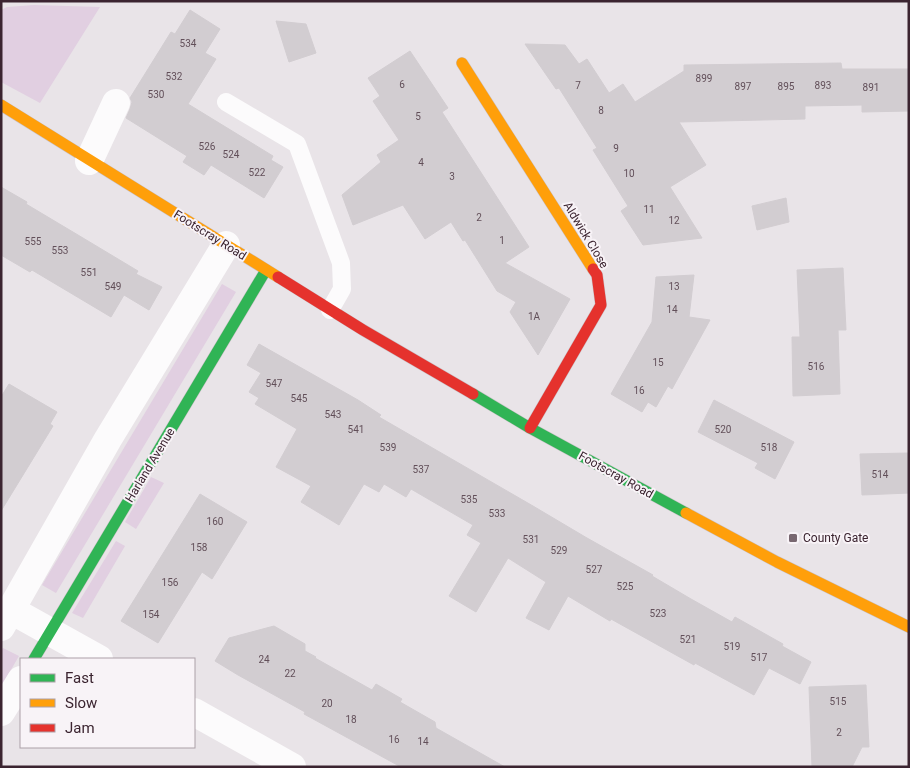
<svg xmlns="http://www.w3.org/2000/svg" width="910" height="768" viewBox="0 0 910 768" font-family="Roboto,sans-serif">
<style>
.green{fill:#e1cfe1}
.building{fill:#d2cdd1;stroke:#d2cdd1}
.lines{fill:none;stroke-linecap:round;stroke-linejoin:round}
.fast-casing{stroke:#c9c1c6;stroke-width:12}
.slow-casing{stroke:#c9c1c6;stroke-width:12}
.jam-casing{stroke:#c9c1c6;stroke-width:12}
.lane{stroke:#fcfbfc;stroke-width:18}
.street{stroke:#fcfbfc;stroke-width:28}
.fast{stroke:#30b455;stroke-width:11}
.slow{stroke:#ff9f0a;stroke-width:11}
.jam{stroke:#e5322d;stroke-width:11}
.poi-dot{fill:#786770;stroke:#f8f3f7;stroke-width:2}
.labels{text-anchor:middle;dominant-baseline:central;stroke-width:4;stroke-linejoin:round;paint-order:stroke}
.number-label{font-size:10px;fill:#624f59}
.street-label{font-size:12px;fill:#3b2430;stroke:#f8f3f7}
.poi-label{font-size:12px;fill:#3b2430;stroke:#f8f3f7;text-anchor:start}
</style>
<rect width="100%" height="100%" fill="#e9e4e8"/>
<g class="green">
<path d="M34,5L100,7L40,103L1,82V10L7,7Z"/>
<path d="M222,284L236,292L56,593L42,585Z"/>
<path d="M151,477L164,483L136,529L125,522Z"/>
<path d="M116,541L125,546L83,618L72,613Z"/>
<path d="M3,648L19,656L1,687V650Z"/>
</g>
<g class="building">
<path d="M190,10L220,29L205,53L216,59L188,104L273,156L271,160L283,167L264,198L211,165L204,175L183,162L187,156L126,118L130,109L132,102L130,98L171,32L175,34Z"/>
<path d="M276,21L306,24L316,53L289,62Z"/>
<path d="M525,44L565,45L579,64L587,59L609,93L623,84L635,102L684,71V65L841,63L842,69H909V111L862,112V105L805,106V119L679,122L706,165L670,187L702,238L643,245L621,211L628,206L593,150L597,148L559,88L556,89Z"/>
<path d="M410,51L448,108L442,112L529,247L505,263L570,299L538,355L510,312L516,302L497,291L465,240L463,241L451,222L425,239L403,205L353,225L342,195L381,162L377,155L399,140L373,101L380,96L368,78Z"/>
<path d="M1,187L27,202L26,204L83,238L138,271L136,274L162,287L149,310L124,295L111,317L32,270L30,272L1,255Z"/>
<path d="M786,198L789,222L757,230L752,206Z"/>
<path d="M843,268L846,330H838L840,394L793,396L792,337H800L797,270Z"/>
<path d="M694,275L689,317L710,320L672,389L668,386L656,407L648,402L642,412L611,394L652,322L656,277Z"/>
<path d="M259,344L358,400L381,415L379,417L533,506L587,538L653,575L652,576L691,599L732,622L735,617L783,644L782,646L811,662L800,684L769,668L754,695L695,663L694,665L611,619L610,621L568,596L549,630L526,618L546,582L508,558L476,612L449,596L481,543L467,535L473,525L411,489L406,497L384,484L379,492L364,484L339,525L301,502L311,486L276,467L297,429L255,404L259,398L249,392L261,373L247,365Z"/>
<path d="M9,384L57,412L50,424L53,426L1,511V397Z"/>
<path d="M714,400L794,442L775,479L755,468L758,463L698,432Z"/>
<path d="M909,453V493L862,495L860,454Z"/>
<path d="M200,494L247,522L212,579L202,572L158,643L121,621Z"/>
<path d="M274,626L305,644V651L316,657L315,658L372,690L376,684L402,699L400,702L435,722L436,728L505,767H401L304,714L305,712L238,675L215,661L229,638Z"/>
<path d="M866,685L869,747H862L852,767H812L809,687Z"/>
</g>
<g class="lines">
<g class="fast-casing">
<g id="fast">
<path d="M473,394L530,428L686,513"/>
<path d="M34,659L266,270"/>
</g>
</g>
<g class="slow-casing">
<g id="slow">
<path d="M462,63L593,269"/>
<path d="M1,105L278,277"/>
<path d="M686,513L777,562L909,627"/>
</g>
</g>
<g class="jam-casing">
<g id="jam">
<path d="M278,277L363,330L473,394"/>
<path d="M530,428L601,305L597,275L593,269"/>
</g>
</g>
<path class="lane" d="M226,102L297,144L341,263L342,289L330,310"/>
<g class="street">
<path d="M89,161L116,103"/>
<path d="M11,610L99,659"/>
<path d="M1,627L108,439L226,245"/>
<path d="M1,712L21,680"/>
<path d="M194,712L292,767"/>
</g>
<use href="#fast" class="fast"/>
<use href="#slow" class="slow"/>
<use href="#jam" class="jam"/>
</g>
<rect class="poi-dot" x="788" y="533" width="10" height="10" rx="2.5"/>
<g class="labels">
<g class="number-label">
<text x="188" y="43">534</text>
<text x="174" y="76">532</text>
<text x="704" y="78">899</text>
<text x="402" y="84">6</text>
<text x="578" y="85">7</text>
<text x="823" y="85">893</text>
<text x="743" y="86">897</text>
<text x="786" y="86">895</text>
<text x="871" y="87">891</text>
<text x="156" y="94">530</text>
<text x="601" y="110">8</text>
<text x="418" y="116">5</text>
<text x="207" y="146">526</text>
<text x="616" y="148">9</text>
<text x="231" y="154">524</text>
<text x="421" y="162">4</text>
<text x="257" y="172">522</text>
<text x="629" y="173">10</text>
<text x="452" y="176">3</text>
<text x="649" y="209">11</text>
<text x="479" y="217">2</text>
<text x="674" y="220">12</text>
<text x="502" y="240">1</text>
<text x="33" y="241">555</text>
<text x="60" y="250">553</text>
<text x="89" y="272">551</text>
<text x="113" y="286">549</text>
<text x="674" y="286">13</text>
<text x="672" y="309">14</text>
<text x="534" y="316">1A</text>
<text x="658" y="362">15</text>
<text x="816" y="366">516</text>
<text x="274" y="383">547</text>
<text x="639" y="390">16</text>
<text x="299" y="398">545</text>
<text x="333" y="414">543</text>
<text x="356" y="429">541</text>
<text x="723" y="429">520</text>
<text x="388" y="447">539</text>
<text x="769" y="447">518</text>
<text x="421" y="469">537</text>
<text x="880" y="474">514</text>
<text x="469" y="499">535</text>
<text x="497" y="513">533</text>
<text x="215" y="521">160</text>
<text x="531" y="539">531</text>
<text x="199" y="547">158</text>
<text x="559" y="550">529</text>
<text x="594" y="569">527</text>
<text x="170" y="582">156</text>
<text x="625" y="586">525</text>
<text x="658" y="613">523</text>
<text x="151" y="614">154</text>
<text x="688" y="639">521</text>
<text x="732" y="646">519</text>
<text x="759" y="657">517</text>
<text x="264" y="659">24</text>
<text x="290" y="673">22</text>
<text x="838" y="701">515</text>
<text x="327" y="703">20</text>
<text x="351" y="719">18</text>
<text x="839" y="732">2</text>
<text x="394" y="739">16</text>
<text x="423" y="741">14</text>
</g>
<g class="street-label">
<text transform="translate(210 235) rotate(32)">Footscray Road</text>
<text transform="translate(586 235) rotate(59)">Aldwick Close</text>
<text transform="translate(150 465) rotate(-59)">Harland Avenue</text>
<text transform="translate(616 475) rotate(29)">Footscray Road</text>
</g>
<g class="poi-label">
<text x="803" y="538">County Gate</text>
</g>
</g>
<rect width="910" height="768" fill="none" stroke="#3b2430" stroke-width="5"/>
<rect x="20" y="658" width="175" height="90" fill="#f8f3f7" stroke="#aca0a7"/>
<rect x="30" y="674" width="25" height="8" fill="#30b455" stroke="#aca0a7"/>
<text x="65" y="683" font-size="15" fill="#3b2430">Fast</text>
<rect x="30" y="699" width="25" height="8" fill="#ff9f0a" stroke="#aca0a7"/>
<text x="65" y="708" font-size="15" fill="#3b2430">Slow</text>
<rect x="30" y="724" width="25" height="8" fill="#e5322d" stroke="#aca0a7"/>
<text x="65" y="733" font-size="15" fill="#3b2430">Jam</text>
</svg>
